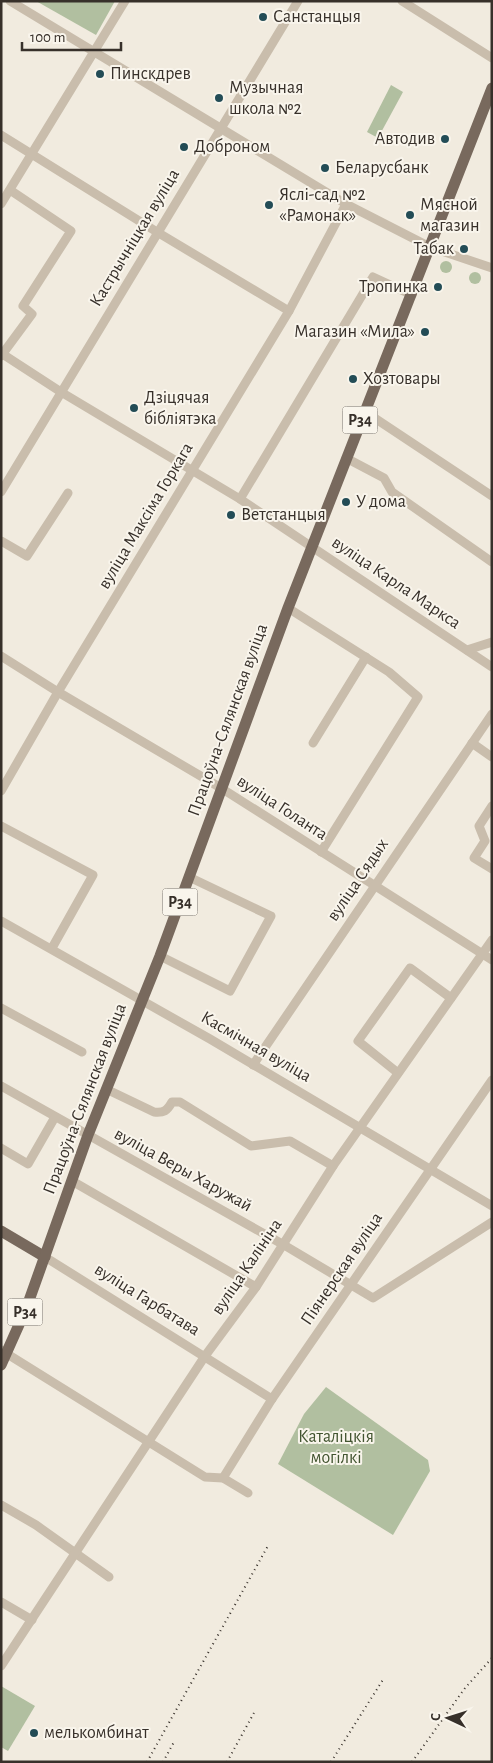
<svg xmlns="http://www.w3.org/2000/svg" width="493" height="1763" viewBox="0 0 493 1763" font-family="'Alegreya Sans',sans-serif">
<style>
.green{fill:#b1bfa0}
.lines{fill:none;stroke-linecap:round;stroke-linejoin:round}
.minor{stroke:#c9bdac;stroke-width:9}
.major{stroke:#78695d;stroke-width:11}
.rail{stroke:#37302a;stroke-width:2;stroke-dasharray:1 4;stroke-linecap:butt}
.poi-dot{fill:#234c56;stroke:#f9f5ec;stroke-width:2}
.labels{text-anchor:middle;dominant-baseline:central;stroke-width:4;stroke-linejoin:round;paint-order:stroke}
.shield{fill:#f9f5ec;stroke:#716b64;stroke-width:1}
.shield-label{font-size:16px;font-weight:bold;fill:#37302a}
.poi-label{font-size:18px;fill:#37302a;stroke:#f9f5ec;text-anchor:start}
.street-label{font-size:18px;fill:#37302a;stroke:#f9f5ec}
.park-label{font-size:18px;fill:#425430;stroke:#f9f5ec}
</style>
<rect width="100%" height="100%" fill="#f1ebdf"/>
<g class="green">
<path d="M36,1H115L96,35Z"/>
<path d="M391,85L403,92L378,138L367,132Z"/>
<circle cx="446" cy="267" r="6"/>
<circle cx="475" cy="278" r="6"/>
<path d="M326,1387L428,1460L430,1471L393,1535L278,1464L304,1414Z"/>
<path d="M1,1686L35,1706L8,1751L1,1747Z"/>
</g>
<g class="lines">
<g class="minor">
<path d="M10,1L346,204L430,247L492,268"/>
<path d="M402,1L492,58"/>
<path d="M1,135L157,232L289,311"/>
<path d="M1,204L125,1"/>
<path d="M1,353L61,392L240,499L492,667"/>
<path d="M1,356L32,314L23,306L71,231L10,190"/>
<path d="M364,411L492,496"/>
<path d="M346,458L384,478L392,492L492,562"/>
<path d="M1,492L298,1"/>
<path d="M240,499L373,277L412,295"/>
<path d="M1,541L27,556L68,493"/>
<path d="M288,608L389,672L418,697L321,852"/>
<path d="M467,650L492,642"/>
<path d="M1,656L58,692L221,788L492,960"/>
<path d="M313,743L366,657"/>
<path d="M472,743L492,757"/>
<path d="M1,791L58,692L289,311L346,204"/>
<path d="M492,806L479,826L485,841L474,858L492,869"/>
<path d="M1,826L93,875L52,948"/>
<path d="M1,921L210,1039L492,1206"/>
<path d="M160,956L230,991L271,916L189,877"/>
<path d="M1,1008L82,1052"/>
<path d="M253,1065L492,714"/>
<path d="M398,1073L358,1041L410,968L451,998"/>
<path d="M1,1086L284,1245L373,1298L492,1222"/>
<path d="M106,1089L154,1112C164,1113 167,1111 172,1102H180L251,1146L290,1141L333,1166"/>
<path d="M1,1148L28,1164L55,1117"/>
<path d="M72,1181L256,1287"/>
<path d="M45,1257L272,1399"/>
<path d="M1,1350L205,1477L223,1478L248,1493"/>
<path d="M223,1478L272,1399L492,1080"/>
<path d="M1,1505L36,1525L109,1577"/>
<path d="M1,1602L32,1620"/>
<path d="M1,1666L205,1356L256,1287L333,1166L492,940"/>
</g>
<g class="major">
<path d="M1,1231L45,1257"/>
<path d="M1,1365L26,1309L88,1135L160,956L288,608L492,88"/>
</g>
<g class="rail">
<path d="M147,1762L269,1544"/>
<path d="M163,1762L174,1742"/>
<path d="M227,1762L255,1711"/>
<path d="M331,1762L384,1678"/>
<path d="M412,1762L465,1688L492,1658"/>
</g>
</g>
<g class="poi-dot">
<circle cx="263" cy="17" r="5"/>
<circle cx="100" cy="74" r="5"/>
<circle cx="219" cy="98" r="5"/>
<circle cx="445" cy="139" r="5"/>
<circle cx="184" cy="147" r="5"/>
<circle cx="325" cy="168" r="5"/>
<circle cx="269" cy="205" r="5"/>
<circle cx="410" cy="215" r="5"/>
<circle cx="464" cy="249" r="5"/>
<circle cx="438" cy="287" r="5"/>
<circle cx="425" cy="332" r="5"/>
<circle cx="353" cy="379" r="5"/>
<circle cx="134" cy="408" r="5"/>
<circle cx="346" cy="502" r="5"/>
<circle cx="231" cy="515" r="5"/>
<circle cx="34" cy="1733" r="5"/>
</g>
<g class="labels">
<g class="shield">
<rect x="342.5" y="406.5" width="35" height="27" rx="4"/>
<rect x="162.5" y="888.5" width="35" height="27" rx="4"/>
<rect x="7.5" y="1298.5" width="35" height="27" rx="4"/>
</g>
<g class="shield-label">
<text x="360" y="420">Р34</text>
<text x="180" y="902">Р34</text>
<text x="25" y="1312">Р34</text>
</g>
<g class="poi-label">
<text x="273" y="17">Санстанцыя</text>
<text x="110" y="74">Пинскдрев</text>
<text x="229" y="88">Музычная<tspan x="229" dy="21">школа №2</tspan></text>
<text x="435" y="139" text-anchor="end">Автодив</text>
<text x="194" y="147">Доброном</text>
<text x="335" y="168">Беларусбанк</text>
<text x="279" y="195">Яслі-сад №2<tspan x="279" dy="21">«Рамонак»</tspan></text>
<text x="420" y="205">Мясной<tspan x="420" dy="21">магазин</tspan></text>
<text x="454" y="249" text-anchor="end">Табак</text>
<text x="428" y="287" text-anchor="end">Тропинка</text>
<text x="415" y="332" text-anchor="end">Магазин «Мила»</text>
<text x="363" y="379">Хозтовары</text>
<text x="144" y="398">Дзіцячая<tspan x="144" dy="21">бібліятэка</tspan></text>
<text x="356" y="502">У дома</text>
<text x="241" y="515">Ветстанцыя</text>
<text x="44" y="1733">мелькомбинат</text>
</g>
<g class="street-label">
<text transform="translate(135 238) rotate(-59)">Кастрычніцкая вуліца</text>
<text transform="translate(146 516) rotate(-59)">вуліца Максіма Горкага</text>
<text transform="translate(396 583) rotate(34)">вуліца Карла Маркса</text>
<text transform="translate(228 720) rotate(-70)">Працоўна-Сялянская вуліца</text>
<text transform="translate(282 808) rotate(33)">вуліца Голанта</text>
<text transform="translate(358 880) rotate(-56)">вуліца Сядых</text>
<text transform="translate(256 1047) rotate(30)">Касмічная вуліца</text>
<text transform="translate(85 1099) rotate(-69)">Працоўна-Сялянская вуліца</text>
<text transform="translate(183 1170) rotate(29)">вуліца Веры Харужай</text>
<text transform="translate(247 1267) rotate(-56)">вуліца Калініна</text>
<text transform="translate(342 1269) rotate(-56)">Піянерская вуліца</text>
<text transform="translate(147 1300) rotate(32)">вуліца Гарбатава</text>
</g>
<g class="park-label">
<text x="336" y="1437">Каталіцкія<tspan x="336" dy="21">могілкі</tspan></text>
</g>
</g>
<rect width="493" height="1763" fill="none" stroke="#37302a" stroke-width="5"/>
<g transform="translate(448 1718) rotate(274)" stroke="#f9f5ec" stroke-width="4" paint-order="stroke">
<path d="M0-4L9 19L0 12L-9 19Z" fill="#37302a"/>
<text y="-8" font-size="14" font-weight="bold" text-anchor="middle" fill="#37302a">С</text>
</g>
<path d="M22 42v8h99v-8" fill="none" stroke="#37302a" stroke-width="2.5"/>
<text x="30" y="42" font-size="15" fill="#37302a" stroke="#f9f5ec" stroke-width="4" paint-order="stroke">100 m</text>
</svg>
